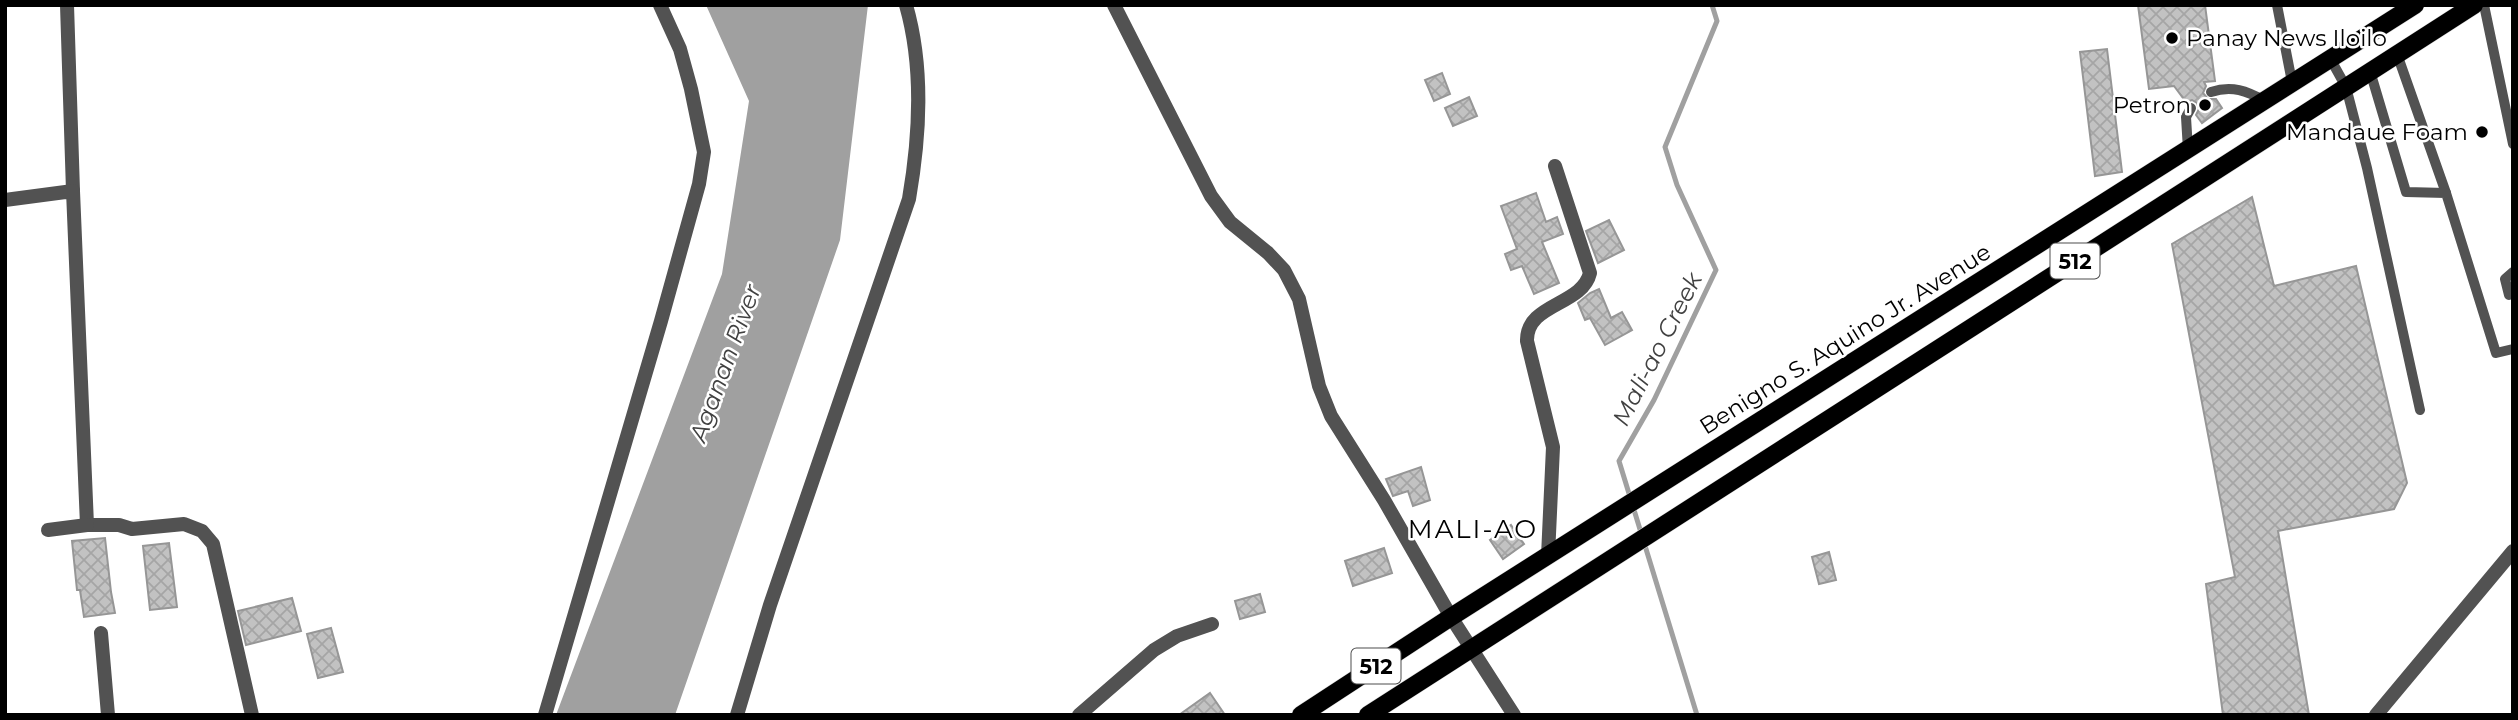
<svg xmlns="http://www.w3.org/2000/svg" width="2518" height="720" viewBox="0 0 2518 720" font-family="Montserrat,sans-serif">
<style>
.water{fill:#a0a0a0}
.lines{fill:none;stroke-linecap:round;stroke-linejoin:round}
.stream{stroke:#a0a0a0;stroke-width:5}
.building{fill:url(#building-cross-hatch);stroke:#969696;stroke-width:2}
.primary-casing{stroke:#dbdbdb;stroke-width:19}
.service{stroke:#525252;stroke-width:10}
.minor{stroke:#525252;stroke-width:14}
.tertiary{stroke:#525252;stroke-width:14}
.primary{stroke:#000;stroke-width:18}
.poi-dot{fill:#000;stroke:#fff;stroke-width:2.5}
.labels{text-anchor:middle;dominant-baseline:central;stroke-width:5;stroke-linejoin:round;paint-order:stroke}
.shield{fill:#fff;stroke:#4c4c4c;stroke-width:2}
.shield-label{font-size:21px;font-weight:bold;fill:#000}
.poi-label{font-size:23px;fill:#000;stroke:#fff;text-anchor:end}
.street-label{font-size:23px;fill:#000;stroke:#fff}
.water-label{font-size:24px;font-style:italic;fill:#414141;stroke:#fff}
.quarter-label{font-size:26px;letter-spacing:2px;fill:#000;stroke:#fff}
</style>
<defs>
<pattern id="building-cross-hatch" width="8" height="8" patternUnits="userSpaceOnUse" patternTransform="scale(1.75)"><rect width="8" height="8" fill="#c2c2c2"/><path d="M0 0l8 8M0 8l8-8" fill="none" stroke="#a5a5a5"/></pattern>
</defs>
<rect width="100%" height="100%" fill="#fff"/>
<path class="water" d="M706,5H868L840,240L675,715H556L722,274L749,101Z"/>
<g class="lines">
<path class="stream" d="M1697,715L1619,461L1654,400L1716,270L1677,185L1665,147L1717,21L1712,5"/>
</g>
<g class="building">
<path d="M2138,5H2205L2215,81L2204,82L2206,86L2203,93L2208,99H2216L2222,108L2202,123L2196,115L2199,109L2197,103L2192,100L2186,102L2174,86L2149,89Z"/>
<path d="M2107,49L2122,172L2095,176L2080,52Z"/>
<path d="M1442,73L1450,94L1434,101L1425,80Z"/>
<path d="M1469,97L1477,116L1453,126L1445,108Z"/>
<path d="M1536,193L1546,222L1557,217L1563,234L1542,242L1559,283L1534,294L1522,266L1511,270L1505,254L1517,249L1501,206Z"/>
<path d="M2252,197L2274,286L2356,266L2407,483L2394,509L2278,531L2309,715H2223L2206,584L2235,577L2172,244Z"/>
<path d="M1609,220L1624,250L1598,263L1586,231Z"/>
<path d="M1599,289L1611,318L1622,312L1632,330L1605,345L1590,318L1585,320L1578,303L1590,293Z"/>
<path d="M1421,467L1430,500L1413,506L1408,491L1393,496L1386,479Z"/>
<path d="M1511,525L1524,544L1503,559L1490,540Z"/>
<path d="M105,538L111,592L115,613L84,617L80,590H77L72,541Z"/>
<path d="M169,543L177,607L150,610L143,546Z"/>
<path d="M1384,548L1392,573L1353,586L1345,561Z"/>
<path d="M1829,552L1836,580L1819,584L1812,557Z"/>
<path d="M1260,594L1265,612L1240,619L1235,601Z"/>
<path d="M292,598L301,631L246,645L238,611Z"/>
<path d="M331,628L343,672L318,678L307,634Z"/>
<path d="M1210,693L1225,715H1179Z"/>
</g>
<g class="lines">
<g class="primary-casing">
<g id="primary">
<path d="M1301,715L1451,617L2415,5"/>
<path d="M1368,715L2474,5"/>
</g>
</g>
<g class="service">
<path d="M2277,5L2292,82"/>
<path d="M2484,5L2513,144"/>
<path d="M2397,54L2446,193"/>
<path d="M2331,60L2346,87L2367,168L2420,410"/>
<path d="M2370,71L2406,192L2446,193L2496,353L2513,349"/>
<path d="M2211,92C2232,85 2247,91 2265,101"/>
<path d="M2188,150L2186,117L2191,108"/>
<path d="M2509,295L2505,279L2513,272"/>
</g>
<g class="minor">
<path d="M67,5L73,191"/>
<path d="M5,200L73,191L87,525H119L132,529L184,524L202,531L213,544L252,715"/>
<path d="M48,530L87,525"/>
<path d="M1548,556L1553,447L1527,341C1526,303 1582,306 1590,273L1555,166"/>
<path d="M101,633L108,715"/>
<path d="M545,715L661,321L699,184L704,152L691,89L680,49L660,5"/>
<path d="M737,715L770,605L909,199C920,135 924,68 906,5"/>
<path d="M1079,715L1154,650L1177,636L1212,624"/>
<path d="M2376,715L2513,551"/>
</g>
<path class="tertiary" d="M1114,5L1211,196L1230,222L1268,253L1284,270L1299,299L1319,386L1331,416L1384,500L1451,617L1514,715"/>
<use href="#primary" class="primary"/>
</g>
<g class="poi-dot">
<circle cx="2172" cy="38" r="7"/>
<circle cx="2205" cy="105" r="7"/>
<circle cx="2482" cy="132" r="7"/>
</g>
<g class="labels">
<g class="shield">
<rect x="2050.5" y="243.5" width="49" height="35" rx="5"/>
<rect x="1351.5" y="648.5" width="49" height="35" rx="5"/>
</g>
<g class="shield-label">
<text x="2075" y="261">512</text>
<text x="1376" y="666">512</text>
</g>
<g class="poi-label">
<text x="2186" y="38" text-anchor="start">Panay News Iloilo</text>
<text x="2191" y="105">Petron</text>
<text x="2468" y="132">Mandaue Foam</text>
</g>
<g class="street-label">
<text transform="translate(1845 339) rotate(-32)">Benigno S. Aquino Jr. Avenue</text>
</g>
<g class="water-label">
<text transform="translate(1657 349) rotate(-63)">Mali-ao Creek</text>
<text transform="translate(725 363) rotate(-70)">Aganan River</text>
</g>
<g class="quarter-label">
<text x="1473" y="529">MALI-AO</text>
</g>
</g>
<rect width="2518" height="720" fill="none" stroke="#000000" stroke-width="14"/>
</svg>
